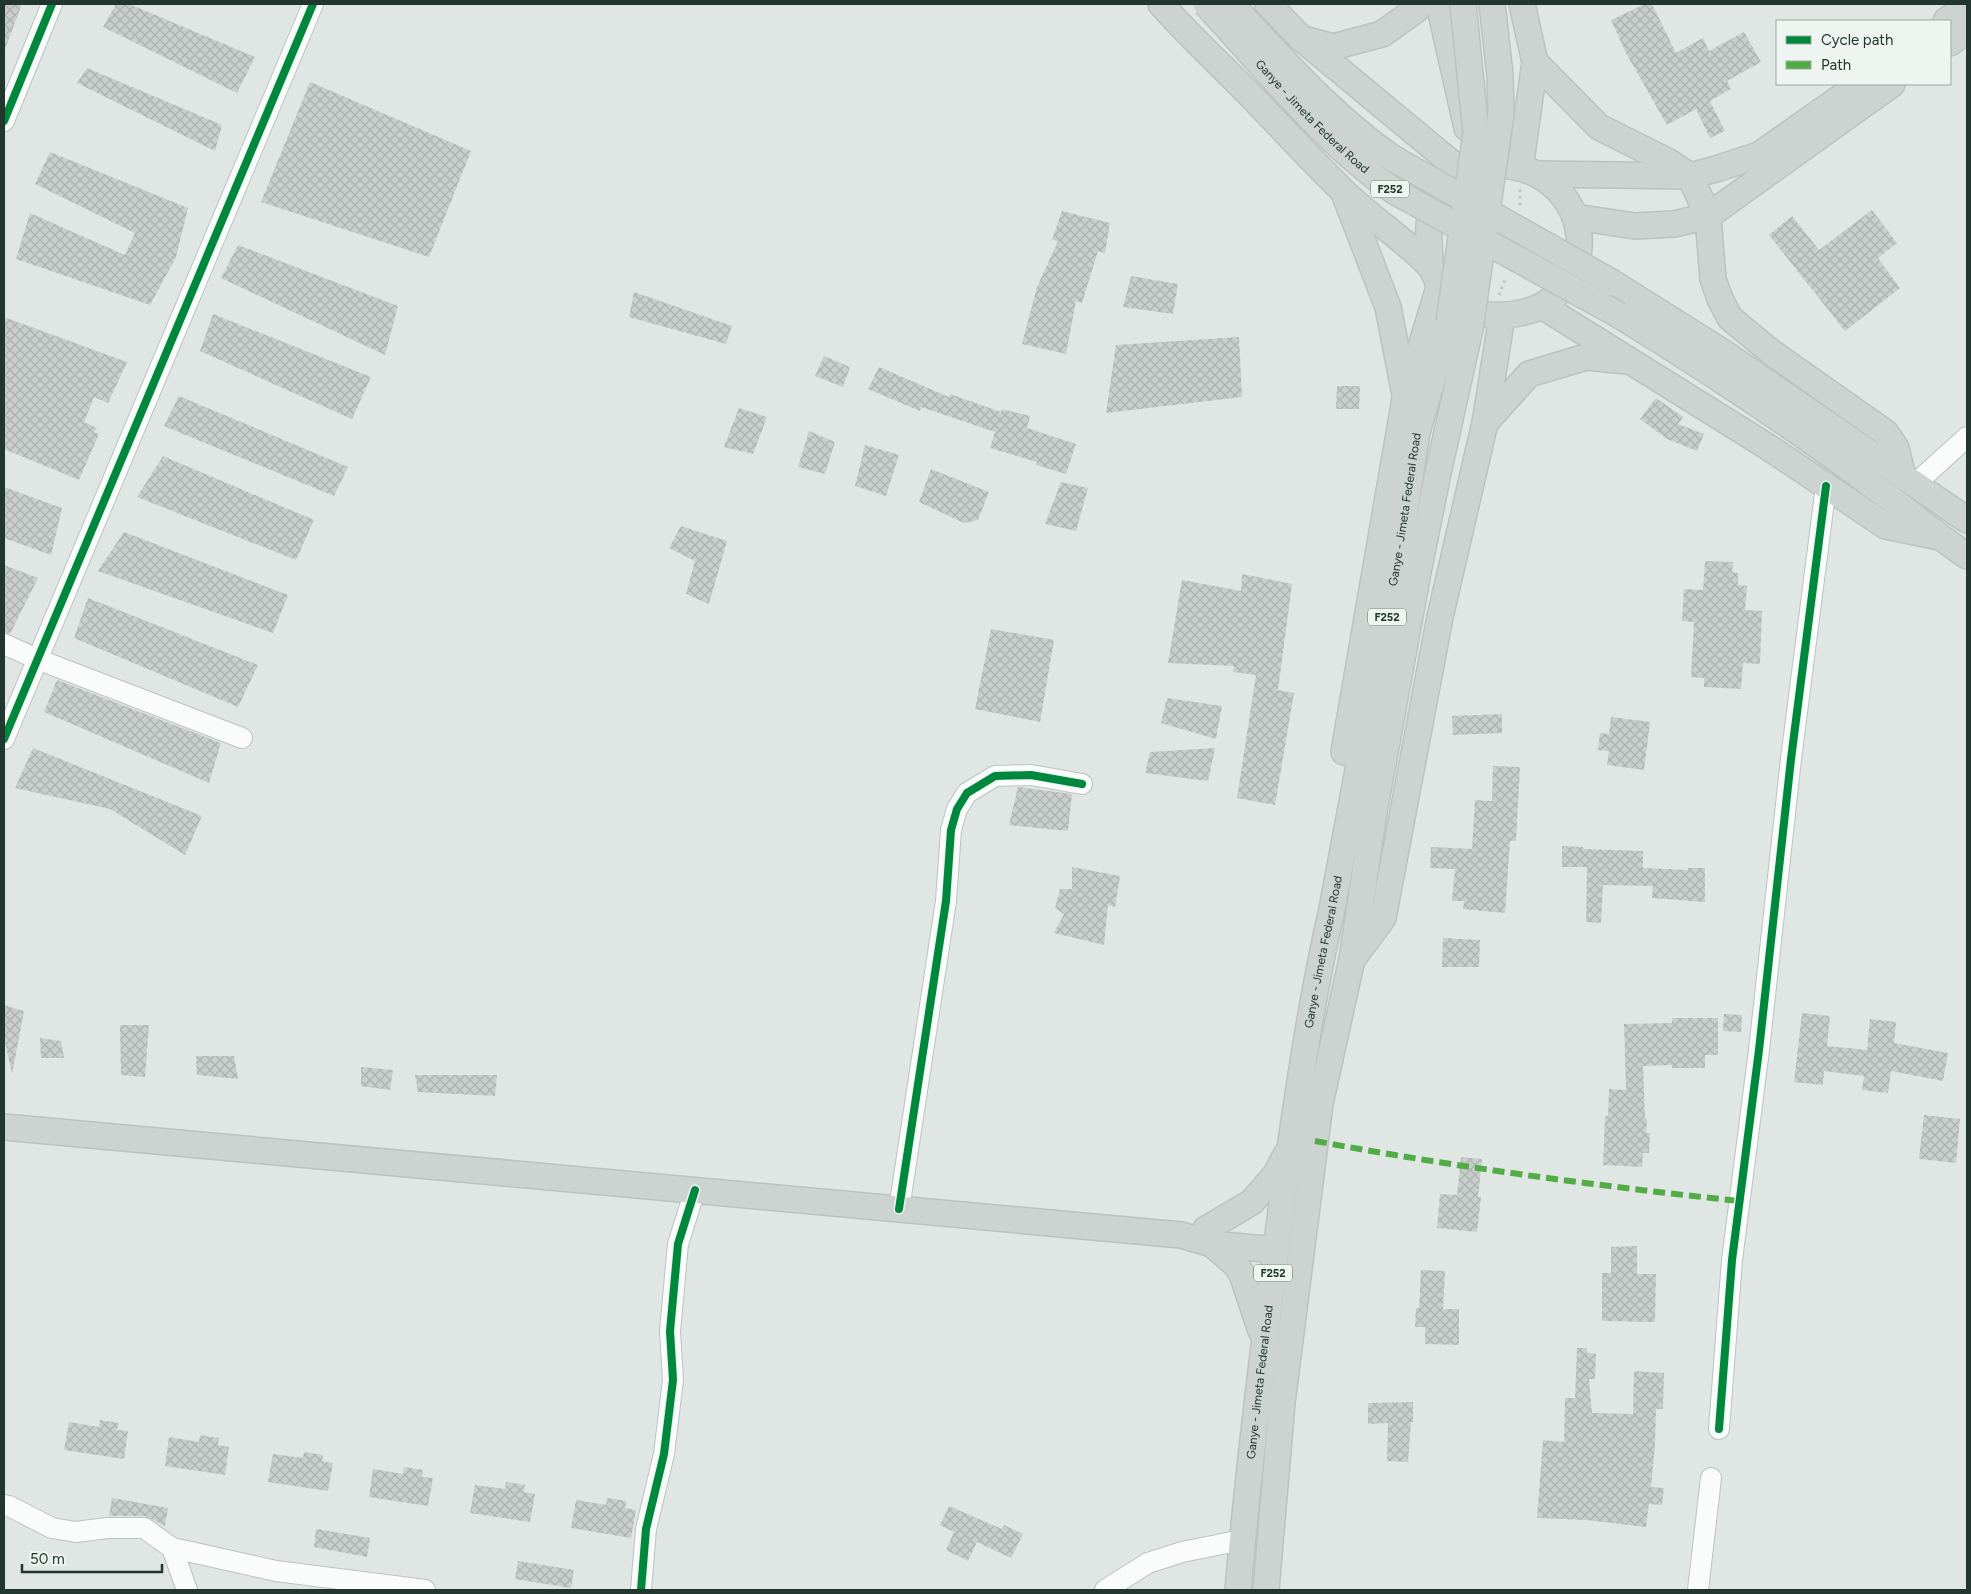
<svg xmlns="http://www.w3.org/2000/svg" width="1971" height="1594" viewBox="0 0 1971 1594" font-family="Figtree,sans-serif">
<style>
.building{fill:url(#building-cross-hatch)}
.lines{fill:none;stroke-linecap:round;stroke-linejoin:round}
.minor-casing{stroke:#bdc3c0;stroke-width:22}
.major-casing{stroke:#bbc3bf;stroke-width:28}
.path{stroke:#bfc6c3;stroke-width:3;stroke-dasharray:2.5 4;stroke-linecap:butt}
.minor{stroke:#fafbfb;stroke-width:20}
.major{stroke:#ccd3d0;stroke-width:25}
.major-bridge-casing{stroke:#bbc3bf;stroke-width:28;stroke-linecap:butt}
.major-bridge{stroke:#ccd3d0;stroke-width:25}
.quiet{stroke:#52ac45;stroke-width:6;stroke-dasharray:12 6;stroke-linecap:butt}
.cycleway-casing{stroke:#eef5f1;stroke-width:11}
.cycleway{stroke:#00873e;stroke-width:8}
.labels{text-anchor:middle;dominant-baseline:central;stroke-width:4.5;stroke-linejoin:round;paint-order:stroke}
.shield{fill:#eef5f1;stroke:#5e6f69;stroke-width:1}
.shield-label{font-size:11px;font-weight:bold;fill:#21362f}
.street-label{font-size:12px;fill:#21362f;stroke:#eef5f1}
</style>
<defs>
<pattern id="building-cross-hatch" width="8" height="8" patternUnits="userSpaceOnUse" patternTransform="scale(1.25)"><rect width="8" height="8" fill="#c9cecc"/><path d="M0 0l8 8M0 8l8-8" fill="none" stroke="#acb2b0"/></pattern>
</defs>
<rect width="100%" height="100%" fill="#e0e6e3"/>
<g class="building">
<path d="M4,4H22L5,49L4,48Z"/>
<path d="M116,4H129L255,57L237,93L103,27Z"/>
<path d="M1645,4H1652L1676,53L1703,38L1709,51L1744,32L1761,62L1727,81L1731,89L1710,101L1725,131L1710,138L1696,109L1667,125L1626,53L1611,20Z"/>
<path d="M87,68L222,125L215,151L77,83Z"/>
<path d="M310,82L471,151L429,257L261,202Z"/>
<path d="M50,152L188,208L176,257L150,305L16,259L30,213L125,255L135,233L35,184Z"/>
<path d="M1872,210L1897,243L1878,258L1900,288L1845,331L1769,235L1792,216L1819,250Z"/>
<path d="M1062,211L1110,223L1105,253L1098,251L1082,303L1076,301L1066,354L1022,344L1037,287L1058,241L1052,240Z"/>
<path d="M238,245L398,306L385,355L221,278Z"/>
<path d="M1131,276L1178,284L1173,314L1123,307Z"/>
<path d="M634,292L732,326L726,344L629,317Z"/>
<path d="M213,314L371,377L352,419L200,351Z"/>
<path d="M4,317L127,362L108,403L94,397L84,422L97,428L94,432L99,434L79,480L4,449Z"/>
<path d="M1239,337L1242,397L1106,413L1116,345Z"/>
<path d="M824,356L850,367L843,387L815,376Z"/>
<path d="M879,367L949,397L950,394L1001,412L1002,409L1030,416L1027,428L1076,444L1066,474L1036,465L1037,462L990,448L995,432L921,407L920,411L868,389Z"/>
<path d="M1337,386H1360L1359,409H1336Z"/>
<path d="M179,396L348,467L334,496L164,426Z"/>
<path d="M1656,398L1683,417L1678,424L1704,434L1697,451L1667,439L1640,419Z"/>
<path d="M739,408L767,417L753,454L724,447Z"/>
<path d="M809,431L835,442L825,474L798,467Z"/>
<path d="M865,445L899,455L886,496L855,486Z"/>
<path d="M163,456L314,520L296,560L137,497Z"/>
<path d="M931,469L989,492L978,520L964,523L919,502Z"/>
<path d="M1061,482L1088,488L1076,531L1045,524Z"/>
<path d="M4,487L62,508L51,555L4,538Z"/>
<path d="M681,526L727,541L709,604L686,594L695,561L669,548Z"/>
<path d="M124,532L288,595L273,633L98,571Z"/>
<path d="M1705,561L1733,562L1732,572L1738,573V585L1747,586L1745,610L1762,611L1760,664L1743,663L1741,689L1704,687V678L1691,677L1694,622L1682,621L1684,589L1703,590Z"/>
<path d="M4,565L38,578L10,634L4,632Z"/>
<path d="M1242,574L1292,584L1278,690L1294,693L1275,805L1237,798L1256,675L1233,672L1234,666L1168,663L1182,580L1241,591Z"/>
<path d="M88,598L258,665L238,707L74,638Z"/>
<path d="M991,629L1054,640L1040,722L975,709Z"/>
<path d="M57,680L221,743L209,783L44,712Z"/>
<path d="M1167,698L1222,706L1216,739L1161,723Z"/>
<path d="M1502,714V733L1453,735L1452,716Z"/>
<path d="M1611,717L1650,722L1644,770L1607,765L1609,751L1598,750L1600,733L1609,734Z"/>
<path d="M33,748L202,816L185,855L110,809L15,788Z"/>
<path d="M1215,748L1208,781L1145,773L1150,752Z"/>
<path d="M1493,766L1520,767L1516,841H1510L1505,913L1463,909L1464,901H1452L1455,869L1430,868L1431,847L1472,849L1475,800L1492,801Z"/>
<path d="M1018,787L1072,794L1068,831L1009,825Z"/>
<path d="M1562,846L1583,847V849L1643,851V868L1688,870V868H1705V902L1652,898L1653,886L1603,885L1601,923L1586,922L1587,867H1562Z"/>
<path d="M1072,867L1120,876L1115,907L1108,905L1104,945L1054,933L1064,914L1055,908L1060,889H1072Z"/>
<path d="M1443,938L1480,940L1479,967H1442Z"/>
<path d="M4,1005L24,1011L12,1074L5,1042H4Z"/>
<path d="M1802,1013L1830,1016L1827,1046L1867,1050L1870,1019L1896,1022L1894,1043L1948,1053L1943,1081L1891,1071L1888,1093L1862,1090L1864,1076L1824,1071L1823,1085L1794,1082Z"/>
<path d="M1724,1014L1742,1015L1741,1032L1723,1031Z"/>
<path d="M1672,1018H1718V1055H1705V1068H1672V1065L1643,1066L1645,1118H1647L1646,1133H1650L1649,1153H1643L1642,1167L1603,1165L1605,1116H1608L1609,1089L1626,1090L1624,1024L1672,1023Z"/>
<path d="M120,1025H149L145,1077L121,1075Z"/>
<path d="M40,1038L61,1041L64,1058H41Z"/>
<path d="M196,1056H234L238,1079L197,1075Z"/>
<path d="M361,1067L393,1070L390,1090L361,1086Z"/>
<path d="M415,1075H497L495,1096L418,1092Z"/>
<path d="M1924,1115L1960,1119L1956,1163L1919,1159Z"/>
<path d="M1461,1157L1482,1159L1478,1197H1481L1477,1232L1437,1228L1440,1194L1457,1195Z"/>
<path d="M1637,1246V1274H1656L1655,1322L1602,1321V1273H1611V1247Z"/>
<path d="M1421,1270L1445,1271L1443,1309H1459V1345L1425,1344V1327H1415L1416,1308H1419Z"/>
<path d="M1577,1348H1587V1353L1596,1354L1595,1379H1589L1592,1413L1633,1414L1634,1371L1664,1373L1663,1409H1656L1655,1445L1651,1487L1664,1488L1662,1505L1649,1504L1646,1527L1586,1520L1537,1518L1543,1440L1564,1442L1565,1398H1575Z"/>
<path d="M1413,1402V1422H1411L1408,1462L1387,1461L1388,1423L1368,1424V1403Z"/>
<path d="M100,1420L119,1423L117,1430L128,1431L124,1459L64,1450L69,1422L99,1427Z"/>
<path d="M200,1435L219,1438L218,1445L229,1447L225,1475L165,1466L169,1437L199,1442Z"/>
<path d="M304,1452L323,1455L322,1461L333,1463L328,1491L268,1482L273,1454L303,1458Z"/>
<path d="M404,1467L423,1470L422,1477L433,1478L428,1506L369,1497L373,1469L403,1474Z"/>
<path d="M506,1482L525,1485L524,1492L535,1494L530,1522L470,1513L475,1485L505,1489Z"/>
<path d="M112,1498L168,1508L165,1526L145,1516H109Z"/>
<path d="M607,1498L626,1501L625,1508L636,1510L631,1538L571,1528L576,1500L606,1505Z"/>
<path d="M949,1506L1002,1529L1004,1525L1023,1534L1011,1558L977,1542L968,1561L946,1550L954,1532L940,1525Z"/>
<path d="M316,1529L370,1538L367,1557L314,1547Z"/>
<path d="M518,1561L574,1570L571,1588L515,1579Z"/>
</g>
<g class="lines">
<g class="minor-casing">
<g id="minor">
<path d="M4,121L52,4"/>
<path d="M1914,485L1967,437"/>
<path d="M4,644L37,659L242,738"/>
<path d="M4,739L313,4"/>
<path d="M899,1209L946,901L951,830L957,809L967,793L995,776L1031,775L1082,784"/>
<path d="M1719,1429L1732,1260L1759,1050L1791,759L1826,486"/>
<path d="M4,1505L9,1506L52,1528L76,1532L107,1528H144L172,1548L191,1552L276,1571L425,1590"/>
<path d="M172,1548L187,1590"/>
<path d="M641,1590L646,1529L664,1454L673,1380L670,1331L678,1244L695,1190"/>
<path d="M1105,1590L1148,1563L1182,1552L1242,1540"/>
<path d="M1698,1590L1711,1478"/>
</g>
</g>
<g class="major-casing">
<g id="major">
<path d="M1161,4C1189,36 1221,65 1251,96C1281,127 1311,160 1343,191C1369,217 1401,237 1427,263C1434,269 1435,278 1440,285C1448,295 1458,303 1469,309C1491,321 1536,315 1554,297C1570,281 1581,260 1579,236C1575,187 1523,153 1476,170C1466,174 1459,180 1451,187C1443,193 1432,207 1430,218C1427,232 1430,250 1430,265"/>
<path d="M1268,4L1302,39L1466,175"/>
<path d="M1439,4L1467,128"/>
<path d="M1946,21L1967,6"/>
<path d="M1304,39L1333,47L1382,34L1417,9L1418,4"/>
<path d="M1950,43L1967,30"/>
<path d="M1535,62L1599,127L1669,162L1690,176L1708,216L1713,279L1720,299L1730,318L1771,352L1886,433L1896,448L1903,477"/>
<path d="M1520,168L1535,62L1522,4"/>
<path d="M1538,174L1690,176L1716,169L1759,155L1860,84"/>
<path d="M1344,193L1388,307L1405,395"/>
<path d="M1575,217L1635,226L1674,224L1708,216L1892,84"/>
<path d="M1613,283L1721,351L1967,520"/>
<path d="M1542,306L1768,447L1886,526L1939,537"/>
<path d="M1619,315C1707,369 1793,426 1876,488C1907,510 1936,535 1967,556"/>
<path d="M1485,423L1529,374L1586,357L1627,361"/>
<path d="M1344,752L1405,399L1440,284"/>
<path d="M1354,957L1383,918L1440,617L1485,423L1502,316"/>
<path d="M4,1127L1181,1235L1212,1244L1276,1250"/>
<path d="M1206,1229L1252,1202L1276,1174L1286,1155"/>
<path d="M1212,1244L1235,1264L1242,1274L1261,1331"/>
<path id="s1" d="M1238,1590C1249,1461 1265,1333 1282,1204C1296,1108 1309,1010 1331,914L1396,568L1417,432L1449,322"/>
<path d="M1266,1590L1282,1403L1320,1104L1352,959L1374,812L1418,572L1438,473L1470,329"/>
</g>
</g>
<g class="path">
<path d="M1520,205V188"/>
<path d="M1499,295L1506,277"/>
</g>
<use href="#minor" class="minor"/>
<use href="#major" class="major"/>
<g class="major-bridge-casing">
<g id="major-bridge">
<path id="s2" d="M1206,4C1265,68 1323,141 1394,191L1619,315"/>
<path d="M1231,4C1282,59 1333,117 1394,159L1613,283"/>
<path d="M1449,322L1476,133L1463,4"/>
<path d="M1470,329L1501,114L1500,75L1492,4"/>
</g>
</g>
<use href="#major-bridge" class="major-bridge"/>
<path class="quiet" d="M1315,1141C1456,1167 1597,1186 1739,1201"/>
<g class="cycleway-casing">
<g id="cycleway">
<path d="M4,121L52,4"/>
<path d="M4,739L313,4"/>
<path d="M899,1209L946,901L951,830L957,809L967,793L995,776L1031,775L1082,784"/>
<path d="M1719,1429L1732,1260L1759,1050L1791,759L1826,486"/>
<path d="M641,1590L646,1529L664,1454L673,1380L670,1331L678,1244L695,1190"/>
</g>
</g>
<use href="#cycleway" class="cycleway"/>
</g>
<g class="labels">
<g class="shield">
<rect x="1371" y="180.5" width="38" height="17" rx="4"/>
<rect x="1368" y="608.5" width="38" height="17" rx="4"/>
<rect x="1254" y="1264.5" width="38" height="17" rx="4"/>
</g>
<g class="shield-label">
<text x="1390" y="189">F252</text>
<text x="1387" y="617">F252</text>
<text x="1273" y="1273">F252</text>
</g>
<g class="street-label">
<text stroke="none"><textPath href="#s2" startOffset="155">Ganye - Jimeta Federal Road</textPath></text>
<text stroke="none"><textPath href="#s1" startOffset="1094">Ganye - Jimeta Federal Road</textPath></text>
<text stroke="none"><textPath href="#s1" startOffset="644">Ganye - Jimeta Federal Road</textPath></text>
<text stroke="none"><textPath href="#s1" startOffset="209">Ganye - Jimeta Federal Road</textPath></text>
</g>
</g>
<rect width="1971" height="1594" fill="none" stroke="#21362f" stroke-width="10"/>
<rect x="1776" y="20" width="175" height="65" fill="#eef5f1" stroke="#9ca9a3"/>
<rect x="1786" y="36" width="25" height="8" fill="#00873e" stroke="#9ca9a3"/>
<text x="1821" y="45" font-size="15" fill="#21362f">Cycle path</text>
<rect x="1786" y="61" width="25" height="8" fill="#52ac45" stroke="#9ca9a3"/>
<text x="1821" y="70" font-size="15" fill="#21362f">Path</text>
<path d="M22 1564v8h140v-8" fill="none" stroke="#21362f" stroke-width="2.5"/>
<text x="30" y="1564" font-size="15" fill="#21362f" stroke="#eef5f1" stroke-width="4" paint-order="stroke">50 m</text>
</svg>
